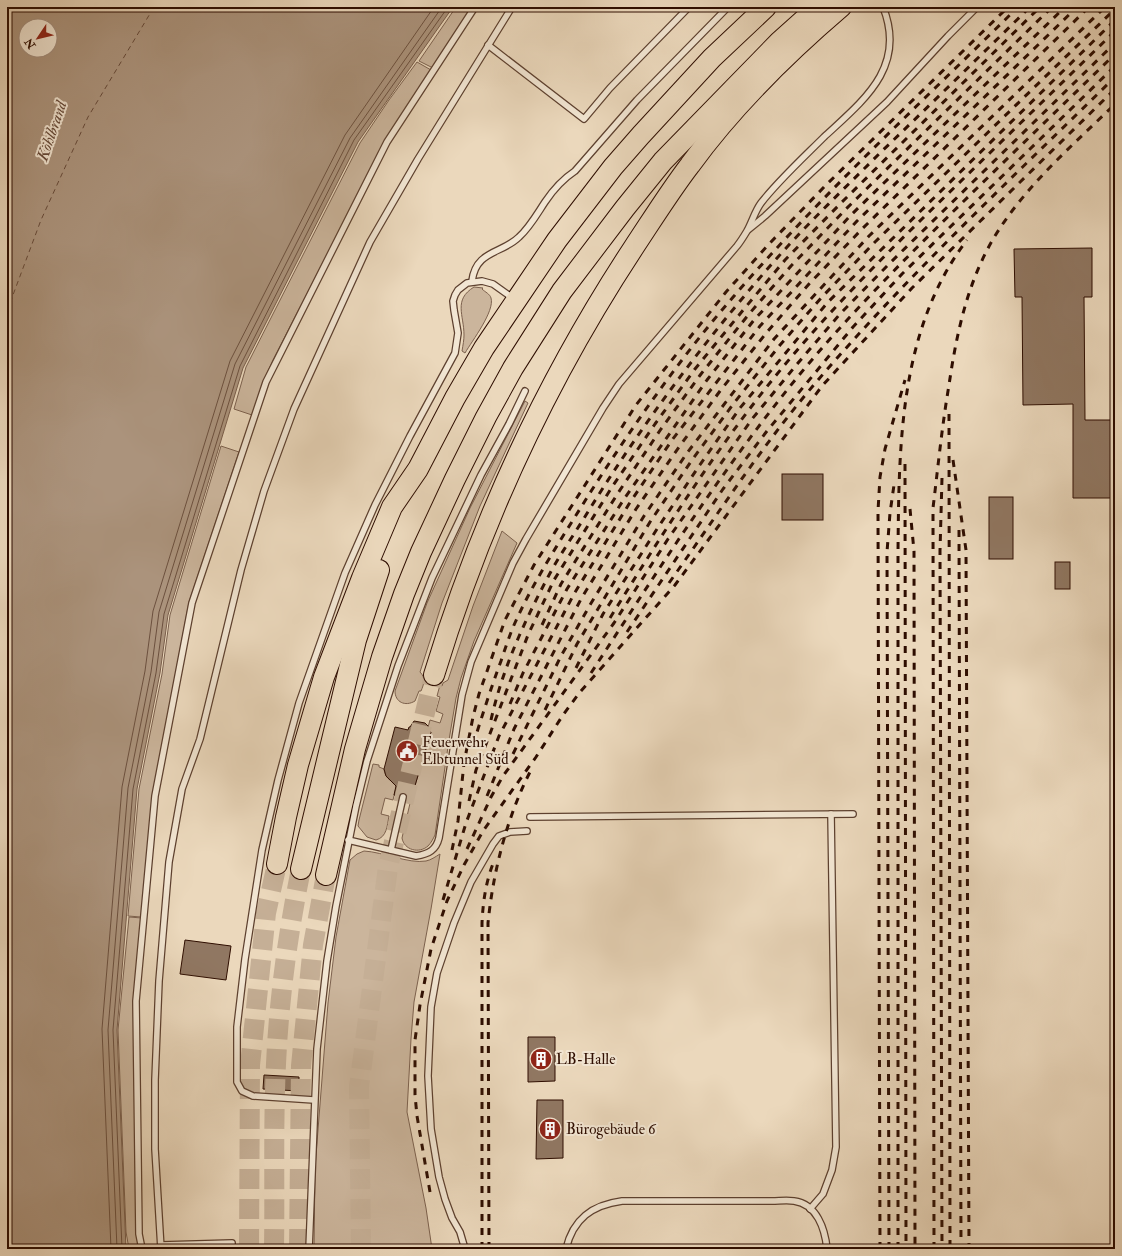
<svg xmlns="http://www.w3.org/2000/svg" width="1122" height="1256" viewBox="0 0 1122 1256" font-family="'IM FELL Double Pica',serif">
<style>
.green{fill:#cbb59c;stroke:#7c614e}
.water{fill:#ab937c;stroke:#795d4a;fill-rule:evenodd}
.lines{fill:none;stroke-linecap:round;stroke-linejoin:round}
.shore{stroke:#6c503e;stroke-width:1}
.ferry{stroke:#664938;stroke-width:1;stroke-dasharray:5 4;stroke-linecap:butt}
.building{fill:#907762;stroke:#2e0d00}
.highway-tunnel{stroke:#c5af96;stroke-width:20;stroke-dasharray:20 10;stroke-linecap:butt}
.lane-casing{stroke:#5d402f;stroke-width:8}
.highway-casing{stroke:#2e0d00;stroke-width:22}
.lane{stroke:#f2e6d3;stroke-width:5.5}
.highway{stroke:#ebd8bc;stroke-width:20}
.rail{stroke:#2e0d00;stroke-width:3;stroke-dasharray:7 7;stroke-linecap:butt}
.labels{text-anchor:middle;dominant-baseline:central;stroke-width:4;stroke-linejoin:round;paint-order:stroke}
.poi-label{font-size:15px;fill:#2e0d00;stroke:#f2e6d3;text-anchor:start}
.water-label{font-size:16px;font-style:italic;fill:#664938;stroke:#f2e6d3}
</style>
<rect width="100%" height="100%" fill="#ebd8bc"/>
<filter id="stains"><feTurbulence type="fractalNoise" baseFrequency=".005" numOctaves="4"/><feColorMatrix values="0 0 0 0 .2 0 0 0 0 .09 0 0 0 0 .02 0 0 0 .5 -.17"/></filter>
<radialGradient id="worn" r=".72"><stop offset=".6" stop-color="#630" stop-opacity="0"/><stop offset="1" stop-color="#630" stop-opacity=".3"/></radialGradient>
<g class="green">
<path d="M456,7H473L433,68L419,61Z"/>
<path d="M417,62L431,70L384,143L273,360L264,380L252,415L234,409L246,367L360,143L389,100Z"/>
<path d="M474,287L483,288L482,289C485,292 490,294 491,298C495,311 472,341 465,353L462,351C463,345 464,340 464,335C464,315 453,300 474,287Z"/>
<path d="M525,401L528,403L480,506L442,603L420,672C426,678 424,684 421,691H419L415,701C405,707 395,702 395,691L427,603L470,508Z"/>
<path d="M221,446L239,452L189,602L155,782L141,917L128,916L139,789L162,674L170,615Z"/>
<path d="M502,531L517,543L474,641L461,678L456,698L449,740L435,835C433,839 431,843 428,846C419,854 404,850 402,838L411,799L431,732L427,731L430,720L440,723L443,714L436,711L440,697L437,696L440,685L442,686L443,683L448,680L473,606Z"/>
<path d="M373,764L379,765V767L384,769C385,777 389,781 397,783L393,800L385,798L381,814L389,816C387,826 387,837 376,840L367,837L358,826L359,820Z"/>
<path d="M364,851C383,852 409,864 426,861C431,860 435,857 440,854L431,909L414,1002L411,1039L407,1112L426,1208L432,1249H314L315,1168L328,1003L336,937L350,860L357,854Z"/>
<path d="M129,917L142,918L135,1000L140,1249H129L126,1232L118,1030Z"/>
</g>
<path class="water" d="M7,7H453L358,142L243,368L168,615L160,673L137,789L117,1030L126,1249H7ZM26,26H50V50H26Z"/>
<g class="lines">
<g class="shore">
<path d="M111,1249L102,1029L122,787L145,671L153,611L230,361L345,135L434,7"/>
<path d="M117,1249L108,1030L128,788L151,672L159,612L235,364L350,138L442,7"/>
<path d="M122,1249L113,1030L133,789L156,673L164,614L240,366L354,140L448,7"/>
</g>
<path class="ferry" d="M7,311L41,220L88,117L154,7"/>
</g>
<g class="building">
<path d="M1092,248V297H1084L1085,420H1115V498H1073V404L1023,405L1022,297H1015L1014,249Z"/>
<rect x="782" y="474" width="41" height="46"/>
<rect x="989" y="497" width="24" height="62"/>
<rect x="1055" y="562" width="15" height="27"/>
<path d="M414,721L425,723L428,726L427,731L431,732L411,799L407,798V795L404,793H401L399,796L394,795L396,786L386,776L384,769L395,727L408,730L409,727H410Z"/>
<path d="M185,940L231,946L226,980L180,974Z"/>
<path d="M528,1037H555V1081L528,1082Z"/>
<path d="M264,1075L299,1077V1091L263,1089Z"/>
<path d="M537,1100H563V1158L536,1159Z"/>
</g>
<g class="lines">
<g class="highway-tunnel">
<path d="M249,1249L250,1065L266,913L277,864"/>
<path d="M274,1249C275,1188 273,1125 276,1064C279,998 288,933 301,869"/>
<path d="M299,1249L301,1066L313,945L326,875"/>
<path d="M361,1249L359,1087L388,867L434,675"/>
</g>
<g class="lane-casing">
<g id="lane">
<path d="M488,45L584,119L610,88L689,7"/>
<path d="M748,230L765,216L887,102L948,36L977,7"/>
<path d="M472,281C476,250 502,254 519,237C530,227 537,214 545,202C553,190 563,179 575,171L637,100L728,7"/>
<path d="M530,817L853,814"/>
<path d="M348,840L416,856C429,854 436,850 439,838L462,695L471,662L513,563L526,539L603,408L619,384L737,246C741,241 744,236 747,231C752,222 755,211 761,203C778,181 804,157 824,137C864,100 907,67 883,7"/>
<path d="M391,850L403,797"/>
<path d="M314,1100L253,1096L242,1091L237,1082V1027L245,959L262,850L278,780L299,703L345,573L375,505L410,436L455,353L458,333L454,310L453,301L455,295L458,290L467,283L482,281L493,284L514,299"/>
<path d="M810,1209L823,1194L832,1170L836,1147L831,814"/>
<path d="M161,1245L232,1243"/>
<path d="M142,1249L139,1234L136,1001L155,796L192,603L266,382L387,142L475,7"/>
<path d="M161,1249L155,1149V1080L159,981L169,862L182,789L200,739L241,570L264,491L294,409L370,242L418,159L512,7"/>
<path d="M309,1249L317,1049L327,961L336,906L356,806L367,761L398,666L432,578L481,475L509,424L525,391"/>
<path d="M465,1249L460,1232L452,1218L445,1199L439,1177L431,1129L428,1076L431,1007L437,973L454,923L471,882L493,844L499,836L510,832L527,831"/>
<path d="M566,1249C573,1219 592,1205 622,1201H772C779,1201 787,1200 794,1201C817,1204 825,1229 827,1249"/>
</g>
</g>
<g class="highway-casing">
<g id="highway">
<path d="M434,675C480,524 547,379 634,247C652,220 670,191 690,165C733,106 786,54 841,7"/>
<path d="M277,864L286,817L298,765L324,677L362,578L392,507L418,469L455,398L484,348L557,240L613,167L641,135L712,58L766,7"/>
<path d="M301,869L356,640L379,570"/>
<path d="M326,875L355,749L382,657L404,594L421,552L455,479L486,417L513,368L562,291L625,208L663,161L779,42L818,7"/>
</g>
</g>
<use href="#lane" class="lane"/>
<use href="#highway" class="highway"/>
<g class="rail">
<path d="M949,414L950,1249"/>
<path d="M953,460L966,550L969,1249"/>
<path d="M905,464L906,1249"/>
<path d="M942,478L940,551L942,1249"/>
<path d="M910,509L914,551L915,1249"/>
<path d="M959,530L961,1249"/>
<path d="M669,583C718,514 763,444 818,380C910,273 1014,176 1115,77"/>
<path d="M610,618C666,528 723,437 793,355C844,295 901,239 958,184C1010,133 1063,82 1115,31"/>
<path d="M542,625L561,584L618,493L661,429L701,374L749,314L791,266L846,209L1052,7"/>
<path d="M627,632L723,489L767,431L853,327L902,274L1115,66"/>
<path d="M576,668L603,614L657,529L699,466L740,408L828,302L1115,20"/>
<path d="M591,673C659,569 725,464 805,368C857,306 914,250 971,194C1019,147 1067,101 1115,54"/>
<path d="M510,704L523,673L567,589L624,499L707,380L754,320L851,215L1065,7"/>
<path d="M545,710L577,644L650,522L692,460L734,403L780,345L822,297L875,242L1115,9"/>
<path d="M491,720C502,670 524,622 548,577C559,556 573,536 586,515C642,424 707,337 778,257C810,221 846,187 880,153C930,105 980,56 1030,7"/>
<path d="M473,745C482,716 491,688 501,661C505,649 509,637 514,625C534,580 562,538 588,496C632,427 680,358 734,296C822,194 922,102 1018,7"/>
<path d="M513,754L561,656L590,605L644,516L687,453L774,339L869,236L1105,7"/>
<path d="M487,796L514,729L581,599L636,509L679,447L720,391L767,332L809,284L863,228L1089,7"/>
<path d="M469,801L476,770L528,635L554,580L612,487L655,424L695,369L744,309L785,260L841,203L1040,7"/>
<path d="M467,849L491,797L503,776L614,623L668,539L752,419L798,363L840,314L891,262L1115,43"/>
<path d="M452,850L458,821L464,763L473,717L479,694L505,620L534,565L636,405L726,292L769,244L826,185L1008,7"/>
<path d="M443,900L466,823L499,736L574,594L629,504L672,440L760,326L857,221L1077,7"/>
<path d="M430,1192L417,1116L415,1095V1040L420,1005L431,949L447,901L464,865L483,831L536,757L563,715L580,692L675,585L822,386L912,288L1115,89"/>
<path d="M482,1249V923C483,901 486,881 494,861"/>
<path d="M489,1249L488,923C493,872 507,817 530,772"/>
<path d="M880,1249L878,511L880,477L885,449L905,380"/>
<path d="M889,1249L887,552L890,513L894,485"/>
<path d="M898,1249V552C899,445 899,329 967,240"/>
<path d="M934,1249L933,508C938,467 942,426 949,385C957,330 969,275 1000,228C1031,181 1075,143 1115,104"/>
</g>
</g>
<defs>
<g id="civic-disc" transform="scale(1.15)"><circle r="9.5" fill="#8f2418" stroke="#f2e6d3"/><path d="M-.6-6.5H3V-4.5H.6V-3L4-1V1h2V6H-6V1h2V-1L-.6-3ZM-1.2 2.5V6h2.4V2.5Z" fill="#fff"/></g>
<g id="building-disc" transform="scale(1.15)"><circle r="9.5" fill="#8f2418" stroke="#f2e6d3"/><path d="M-4-6H4V6H1V3H-1V6H-4ZM-2.5-4.3h1.7v1.8h-1.7ZM.8-4.3h1.7v1.8H.8ZM-2.5-1h1.7V.8h-1.7ZM.8-1h1.7V.8H.8Z" fill="#fff"/></g>
</defs>
<g fill-rule="evenodd">
<use href="#civic-disc" x="407" y="751"/>
<use href="#building-disc" x="541" y="1059"/>
<use href="#building-disc" x="550" y="1129"/>
</g>
<g class="labels">
<g class="poi-label">
<text x="422" y="742">Feuerwehr<tspan x="422" dy="17">Elbtunnel Süd</tspan></text>
<text x="556" y="1059">LB-Halle</text>
<text x="566" y="1129">Bürogebäude 6</text>
</g>
<g class="water-label">
<text transform="translate(52 131) rotate(-71)">Köhlbrand</text>
</g>
</g>
<rect width="1122" height="1256" fill="none" stroke="#ebd8bc" stroke-width="24"/>
<rect x="8" y="8" width="1106" height="1240" fill="none" stroke="#2e0d00" stroke-width="2"/>
<rect x="12" y="12" width="1098" height="1232" fill="none" stroke="#2e0d00"/>
<g transform="translate(38 38) rotate(235)"><circle r="19" fill="#f2e6d3" stroke="#a48f7f"/>
<path d="M0-3L7 15L0 10L-7 15Z" fill="#8f2418"/>
<text y="-6" font-size="11" font-weight="bold" text-anchor="middle" fill="#2e0d00">N</text>
</g>
<rect width="100%" height="100%" filter="url(#stains)"/>
<rect width="100%" height="100%" fill="url(#worn)"/>
</svg>
